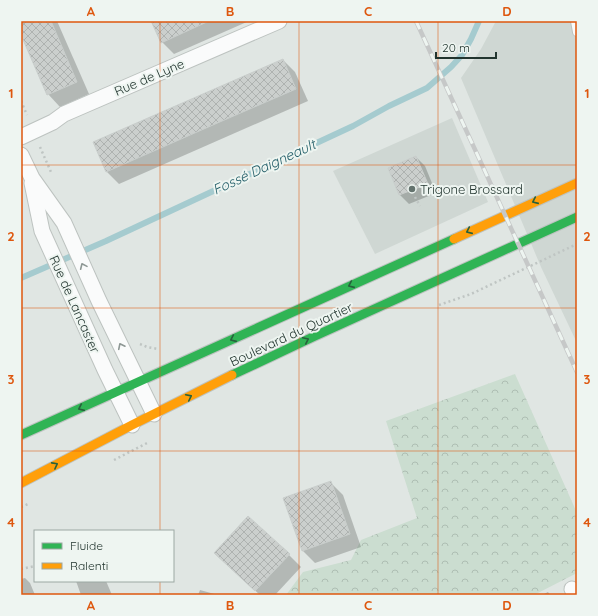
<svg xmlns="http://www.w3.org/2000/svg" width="598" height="616" viewBox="0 0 598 616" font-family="Quicksand,sans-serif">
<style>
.built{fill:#cfd7d3}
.park{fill:url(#park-crowns)}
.shadow{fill:#0003}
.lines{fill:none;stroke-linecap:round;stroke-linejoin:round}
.stream{stroke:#a5cbcf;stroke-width:6}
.building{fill:url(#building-cross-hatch);stroke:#c9cecc}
.lane-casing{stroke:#bdc3c0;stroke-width:10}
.street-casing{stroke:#bdc3c0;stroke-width:17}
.fast-casing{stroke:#bdc3c0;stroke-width:11}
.slow-casing{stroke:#bdc3c0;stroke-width:11}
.path{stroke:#bfc5c3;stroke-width:2.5;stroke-dasharray:2 3;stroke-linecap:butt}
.lane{stroke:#fafbfb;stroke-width:8}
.street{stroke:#fafbfb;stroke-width:15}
.fast{stroke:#30b455;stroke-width:9}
.slow{stroke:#ff9f0a;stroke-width:9}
.rail-casing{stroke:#c6c8c8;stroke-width:4.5}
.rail{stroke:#eef5f1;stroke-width:3;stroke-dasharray:9;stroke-linecap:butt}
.oneway{stroke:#27613c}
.oneway2{stroke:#8e9895}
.grid{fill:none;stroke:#de570e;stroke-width:1;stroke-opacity:0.55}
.poi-dot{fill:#64736e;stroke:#eef5f1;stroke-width:1.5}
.labels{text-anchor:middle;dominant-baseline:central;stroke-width:4;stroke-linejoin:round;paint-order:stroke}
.street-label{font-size:13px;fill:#22352f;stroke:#eef5f1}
.poi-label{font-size:13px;fill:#22352f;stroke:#eef5f1;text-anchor:start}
.water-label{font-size:14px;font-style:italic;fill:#245f69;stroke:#eef5f1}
.neatline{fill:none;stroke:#de570e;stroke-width:1.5}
.grid-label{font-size:13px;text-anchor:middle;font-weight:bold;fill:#de570e}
</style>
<defs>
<pattern id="park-crowns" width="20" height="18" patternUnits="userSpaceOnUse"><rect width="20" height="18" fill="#cbddd0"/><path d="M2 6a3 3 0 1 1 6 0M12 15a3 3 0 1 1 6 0" fill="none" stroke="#aebeb3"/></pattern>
<pattern id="building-cross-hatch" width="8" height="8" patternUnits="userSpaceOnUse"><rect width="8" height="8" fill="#cbcfcd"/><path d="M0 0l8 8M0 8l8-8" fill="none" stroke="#aeb2b0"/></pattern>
</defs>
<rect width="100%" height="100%" fill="#e0e6e3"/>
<g class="built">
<path d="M496,21H577V343L541,267L461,78L481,49Z"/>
<path d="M452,118L488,202L375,254L333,171Z"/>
</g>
<path class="park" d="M515,374L577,513V573L534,595H286L303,572L351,560L361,540L417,518L386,421Z"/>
<g class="shadow">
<path d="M21,21H57L89,94L60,107L48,94L21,33Z"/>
<path d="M152,21H249L174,54L162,42Z"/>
<path d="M283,60L295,72L308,101L119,184L107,172L94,142Z"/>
<path d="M416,157L425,166L436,193L409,204L400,195Z"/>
<path d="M331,483L343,495L361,547L315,563L303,551Z"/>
<path d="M289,555L301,567L275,595H260L228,565Z"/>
<path d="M25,578L30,583L35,595H21V579Z"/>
<path d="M76,581H106L112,595H81Z"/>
<path d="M200,590L218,595H198Z"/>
<path d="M548,592L550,595H542Z"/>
</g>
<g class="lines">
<path class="stream" d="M21,278L106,241L353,126L389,106L427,88L451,67L462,55L471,39L479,21"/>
</g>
<g class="building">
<path d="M21,21H51L77,82L47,95L21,35Z"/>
<path d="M151,21H209L161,43Z"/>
<path d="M283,59L296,89L222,121L106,172L93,142Z"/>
<path d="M416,156L428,184L399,195L388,168Z"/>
<path d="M331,481L350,534L302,551L283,498Z"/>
<path d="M248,516L290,554L255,591L214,553Z"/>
</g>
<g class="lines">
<g class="lane-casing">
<path id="lane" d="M575,21L577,32"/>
</g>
<g class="street-casing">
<g id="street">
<path d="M21,137L53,122L64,114L279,21"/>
<path d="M21,155L32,178L64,223L99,301L154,414"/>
<path d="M32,183L42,231L105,370L132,425"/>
<path d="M572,589L575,595"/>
</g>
</g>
<g class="fast-casing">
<g id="fast">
<path d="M232,375L315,336L577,217"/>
<path d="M21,435L454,239"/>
</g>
</g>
<g class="slow-casing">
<g id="slow">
<path d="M454,239L577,183"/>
<path d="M21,483L132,425L232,375"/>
</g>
</g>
<g class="path">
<path d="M21,101L27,115"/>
<path d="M40,147L51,172"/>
<path d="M415,197L420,206"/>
<path d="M439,305L471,294L577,244"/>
<path d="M140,344L147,347L158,349"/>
<path d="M114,460L149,442"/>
<path d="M21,507L28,504"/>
<path d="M21,569L35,566"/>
</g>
<use href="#lane" class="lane"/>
<use href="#street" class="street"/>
<use href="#fast" class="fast"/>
<use href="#slow" class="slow"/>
<g class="rail-casing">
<path id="rail" d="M416,21L577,372"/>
</g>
<use href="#rail" class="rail"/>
</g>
<defs><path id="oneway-chevron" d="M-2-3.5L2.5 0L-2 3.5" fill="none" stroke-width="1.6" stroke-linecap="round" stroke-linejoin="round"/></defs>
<g class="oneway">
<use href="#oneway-chevron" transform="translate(535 201) rotate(156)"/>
<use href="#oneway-chevron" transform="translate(469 231) rotate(156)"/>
<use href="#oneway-chevron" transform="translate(351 285) rotate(156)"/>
<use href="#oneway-chevron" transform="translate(233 339) rotate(156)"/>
<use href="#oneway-chevron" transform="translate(306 340) rotate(-25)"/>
<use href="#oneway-chevron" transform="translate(189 397) rotate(-26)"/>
<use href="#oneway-chevron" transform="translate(81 408) rotate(156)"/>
<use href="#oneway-chevron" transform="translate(55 465) rotate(-28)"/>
</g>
<g class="oneway2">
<use href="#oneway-chevron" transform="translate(83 266) rotate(-114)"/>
<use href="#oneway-chevron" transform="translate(121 346) rotate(-116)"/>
</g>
<path class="grid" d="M160,21V531M299,21V595M438,21V595M21,165H577M21,308H577M21,451H577M160,581V595"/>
<circle class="poi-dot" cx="412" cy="189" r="4"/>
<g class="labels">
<g class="street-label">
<text transform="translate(149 77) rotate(-23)">Rue de Lyne</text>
<text transform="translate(75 304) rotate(66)">Rue de Lancaster</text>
<text transform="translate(291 334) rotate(-25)">Boulevard du Quartier</text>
</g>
<g class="poi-label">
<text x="420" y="189">Trigone Brossard</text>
</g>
<g class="water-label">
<text transform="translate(264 167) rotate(-25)">Fossé Daigneault</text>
</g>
</g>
<rect width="598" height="616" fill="none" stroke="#eef5f1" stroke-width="44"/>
<rect x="34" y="530" width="140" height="52" fill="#eef5f1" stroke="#9ca8a3"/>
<rect x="42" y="543" width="20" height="6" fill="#30b455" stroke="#9ca8a3"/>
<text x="70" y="550" font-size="12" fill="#22352f">Fluide</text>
<rect x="42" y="563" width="20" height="6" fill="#ff9f0a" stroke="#9ca8a3"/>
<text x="70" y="570" font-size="12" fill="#22352f">Ralenti</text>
<path d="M436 52v6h60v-6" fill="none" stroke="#22352f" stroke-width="2"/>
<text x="442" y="52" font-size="12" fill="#22352f" stroke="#eef5f1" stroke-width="3" paint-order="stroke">20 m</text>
<rect x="22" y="22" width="554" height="572" class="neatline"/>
<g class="grid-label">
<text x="91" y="16">A</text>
<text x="230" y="16">B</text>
<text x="368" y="16">C</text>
<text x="507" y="16">D</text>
<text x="11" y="98">1</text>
<text x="587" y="98">1</text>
<text x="11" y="241">2</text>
<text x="587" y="241">2</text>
<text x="11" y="384">3</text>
<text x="587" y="384">3</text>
<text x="11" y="527">4</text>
<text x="587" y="527">4</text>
<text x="91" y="610">A</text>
<text x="230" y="610">B</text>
<text x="368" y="610">C</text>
<text x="507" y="610">D</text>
</g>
</svg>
